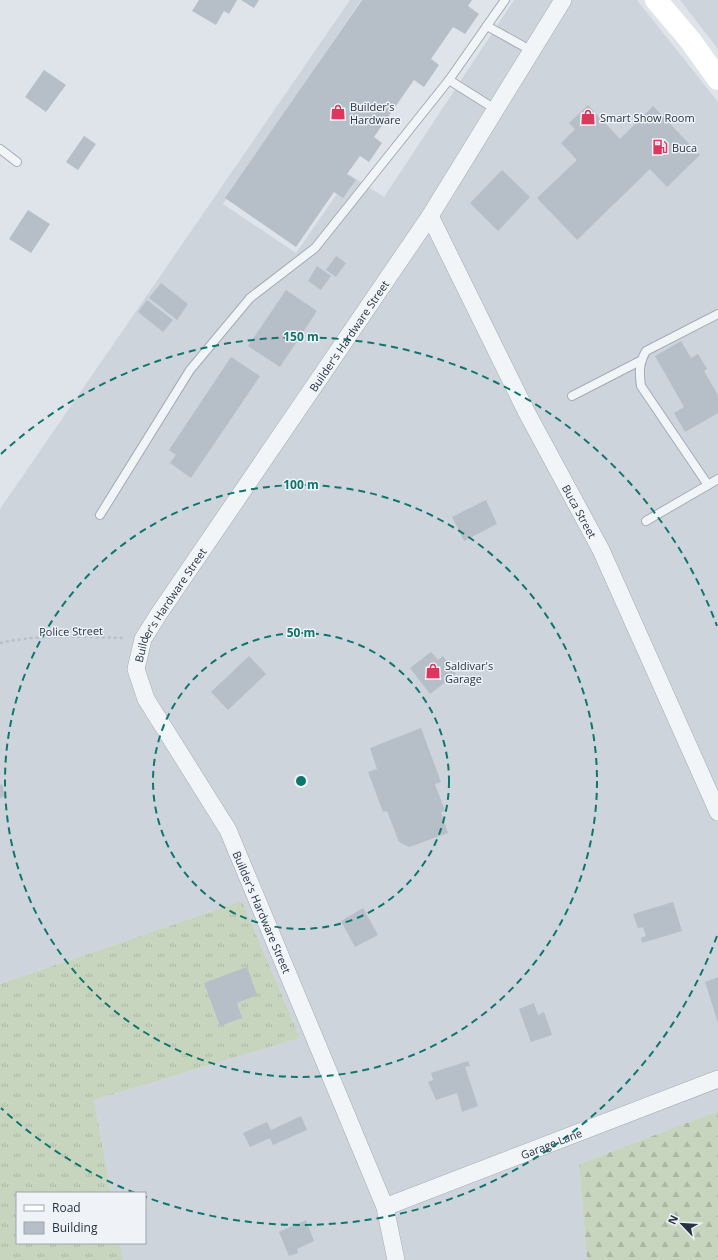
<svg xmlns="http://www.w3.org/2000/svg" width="718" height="1260" viewBox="0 0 718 1260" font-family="'Open Sans',sans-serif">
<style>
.built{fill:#cdd4dc}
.grass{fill:url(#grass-tufts)}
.forest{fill:url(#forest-firs)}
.building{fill:#b6bec8}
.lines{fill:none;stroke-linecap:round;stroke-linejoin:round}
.lane-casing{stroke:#a4abb5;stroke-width:10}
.street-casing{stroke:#a4abb5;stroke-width:18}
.path{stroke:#b9bfc5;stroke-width:2.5;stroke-dasharray:3 3;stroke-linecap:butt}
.lane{stroke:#f2f5f8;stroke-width:8}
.street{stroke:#f2f5f8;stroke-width:17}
.secondary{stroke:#fff;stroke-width:22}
.ring{fill:none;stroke:#0f766e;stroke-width:2;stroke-dasharray:7 5}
.labels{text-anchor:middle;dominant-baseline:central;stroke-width:3;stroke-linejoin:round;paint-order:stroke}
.poi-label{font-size:11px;fill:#263343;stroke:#eff3f7;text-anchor:start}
.street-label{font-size:11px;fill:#263343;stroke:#eff3f7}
.centre{fill:#0f766e;stroke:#eff3f7;stroke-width:2}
.ring-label{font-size:12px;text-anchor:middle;font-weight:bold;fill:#0f766e;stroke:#eff3f7;stroke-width:3;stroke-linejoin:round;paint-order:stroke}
</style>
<defs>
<pattern id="grass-tufts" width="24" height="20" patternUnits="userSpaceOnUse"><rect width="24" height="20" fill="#c7d5bf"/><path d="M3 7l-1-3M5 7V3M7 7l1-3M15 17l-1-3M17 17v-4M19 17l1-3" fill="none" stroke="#abb7a5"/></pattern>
<pattern id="forest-firs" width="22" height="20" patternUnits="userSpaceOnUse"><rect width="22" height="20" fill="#c7d5bf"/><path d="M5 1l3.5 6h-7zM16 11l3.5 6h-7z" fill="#abb7a5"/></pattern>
</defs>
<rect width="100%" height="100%" fill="#dfe4ea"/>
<g class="built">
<path d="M350,0H361L223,204L296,253L350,175L384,197L514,0H637L718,102V1111L579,1164L587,1260H123L120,1243H145V1193H111L94,1100L300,1038L242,901L0,984V509Z"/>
<path d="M680,0H718V49Z"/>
</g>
<path class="grass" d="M242,901L300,1038L94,1100L111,1193H17V1243H120L123,1260H0V984Z"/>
<path class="forest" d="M718,1111V1260H587L579,1164Z"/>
<g class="building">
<path d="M199,0H237L229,14L224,11L216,25L192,11Z"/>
<path d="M241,0H259L254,8Z"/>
<path d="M362,0H472L468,6L479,14L465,34L453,27L431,59L439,65L424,87L414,80L374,137L382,143L369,162L360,156L347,174L356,180L343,198L334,192L296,247L225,198Z"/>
<path d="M44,70L66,85L46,112L25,97Z"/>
<path d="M588,105L620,139L653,106L700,155L667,187L650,169L577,240L537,198L577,160L561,143L575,129L569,123Z"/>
<path d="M84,136L96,144L78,170L66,162Z"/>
<path d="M502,170L530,197L498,231L470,203Z"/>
<path d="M28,210L50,224L31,253L9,239Z"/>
<path d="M336,256L346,263L336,277L326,270Z"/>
<path d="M317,266L331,276L321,290L308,281Z"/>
<path d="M161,283L188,304L177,320L149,298Z"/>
<path d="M286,290L317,311L280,367L248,346Z"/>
<path d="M147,300L173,320L163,332L138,312Z"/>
<path d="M681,341L691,358L698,354L707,369L704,371L718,395V413L685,432L674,413L684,407L655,356Z"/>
<path d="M231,357L260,376L191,478L170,463L176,455L169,450Z"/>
<path d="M486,500L497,524L464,541L452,517Z"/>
<path d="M431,652L438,660L443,656L456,674L430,694L410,668Z"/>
<path d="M249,656L266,674L228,710L211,692Z"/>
<path d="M421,728L441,782L435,784L445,811L441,812L448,833L409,847L399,842L387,811L383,812L368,772L377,769L370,748Z"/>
<path d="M2,784L5,796L0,798V785Z"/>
<path d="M673,902L682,931L642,943L641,938L646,936L643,927L638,928L633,914Z"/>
<path d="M363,908L378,935L355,947L341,921Z"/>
<path d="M247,967L257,995L237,1003L242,1018L220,1026L204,983Z"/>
<path d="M718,977V1023L705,982Z"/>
<path d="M534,1003L538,1015L544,1012L552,1035L531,1042L519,1009Z"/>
<path d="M468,1061L470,1066L465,1067L478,1106L462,1112L457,1093L436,1100L428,1082L433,1080L431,1073Z"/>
<path d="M301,1116L307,1130L273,1145L270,1138L250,1147L243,1133L267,1122L271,1130Z"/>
<path d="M306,1220L314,1241L297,1249L298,1253L289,1256L279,1232Z"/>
</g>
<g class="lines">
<g class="lane-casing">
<g id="lane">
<path d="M487,26L532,51"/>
<path d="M449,80L495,109"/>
<path d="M0,149L17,162"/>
<path d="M718,314L646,351C639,363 639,372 641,386L708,485L718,479"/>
<path d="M572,396L640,361"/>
<path d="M100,515L190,370L250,298L315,248L449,80L505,0"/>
<path d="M646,521L708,485"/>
</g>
</g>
<g class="street-casing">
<g id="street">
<path id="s1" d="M430,216L527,413L601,550L718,812"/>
<path id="s2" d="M385,1207L718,1079"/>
<path id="s3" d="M396,1260L385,1207L228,830L146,699L136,669L143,639L158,615L430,216L563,0"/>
</g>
</g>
<path class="path" d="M0,643C40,634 84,637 125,638"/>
<use href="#lane" class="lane"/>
<use href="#street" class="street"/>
<path class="secondary" d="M656,0L690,40L718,79"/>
</g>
<g class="ring">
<circle cx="301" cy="781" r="148"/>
<circle cx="301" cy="781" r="296"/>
<path d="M717 936A444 444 0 0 1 146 1197M135 1193A444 444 0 0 1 1 1108M1 454A444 444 0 0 1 717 626"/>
</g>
<defs>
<g id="shop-bare" transform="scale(1.2)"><path d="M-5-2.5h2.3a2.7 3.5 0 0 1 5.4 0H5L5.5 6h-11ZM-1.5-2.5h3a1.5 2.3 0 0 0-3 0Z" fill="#de365d" stroke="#eff3f7" stroke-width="2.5" paint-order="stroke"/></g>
<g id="fuel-bare" transform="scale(1.2)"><path d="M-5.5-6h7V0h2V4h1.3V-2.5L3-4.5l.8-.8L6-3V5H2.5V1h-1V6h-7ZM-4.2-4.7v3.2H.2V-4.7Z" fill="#de365d" stroke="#eff3f7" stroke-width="2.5" paint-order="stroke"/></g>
</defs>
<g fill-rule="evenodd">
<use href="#shop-bare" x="338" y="112"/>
<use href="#shop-bare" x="588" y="117"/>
<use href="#fuel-bare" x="660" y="147"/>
<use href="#shop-bare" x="433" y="671"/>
</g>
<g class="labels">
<g class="poi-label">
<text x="350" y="106">Builder's<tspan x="350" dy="13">Hardware</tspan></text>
<text x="600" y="117">Smart Show Room</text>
<text x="672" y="147">Buca</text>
<text x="445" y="665">Saldivar's<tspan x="445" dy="13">Garage</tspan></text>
</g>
<g class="street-label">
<text stroke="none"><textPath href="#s3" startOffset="1046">Builder's Hardware Street</textPath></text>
<text stroke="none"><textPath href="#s1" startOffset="331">Buca Street</textPath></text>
<text stroke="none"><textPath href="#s3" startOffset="722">Builder's Hardware Street</textPath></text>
<text transform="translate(71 631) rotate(-1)">Police Street</text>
<text transform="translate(262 912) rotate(67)">Builder's Hardware Street</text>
<text stroke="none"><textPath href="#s2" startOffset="178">Garage Lane</textPath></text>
</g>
</g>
<circle cx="301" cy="781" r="6" class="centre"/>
<g class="ring-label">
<text x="301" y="341">150 m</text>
<text x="301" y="489">100 m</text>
<text x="301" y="637">50 m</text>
</g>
<rect x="16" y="1192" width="130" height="52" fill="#eff3f7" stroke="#9fa6af"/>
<rect x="24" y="1205" width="20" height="6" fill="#ffffff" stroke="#9fa6af"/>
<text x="52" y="1212" font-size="12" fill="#263343">Road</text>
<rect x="24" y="1222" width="20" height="12" fill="#b6bec8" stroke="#9fa6af"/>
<text x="52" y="1232" font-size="12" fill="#263343">Building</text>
<g transform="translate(682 1224) rotate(295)" stroke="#eff3f7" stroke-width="3" paint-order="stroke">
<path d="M0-3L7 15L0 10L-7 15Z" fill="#263343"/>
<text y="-6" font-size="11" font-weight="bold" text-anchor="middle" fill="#263343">N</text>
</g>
</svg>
